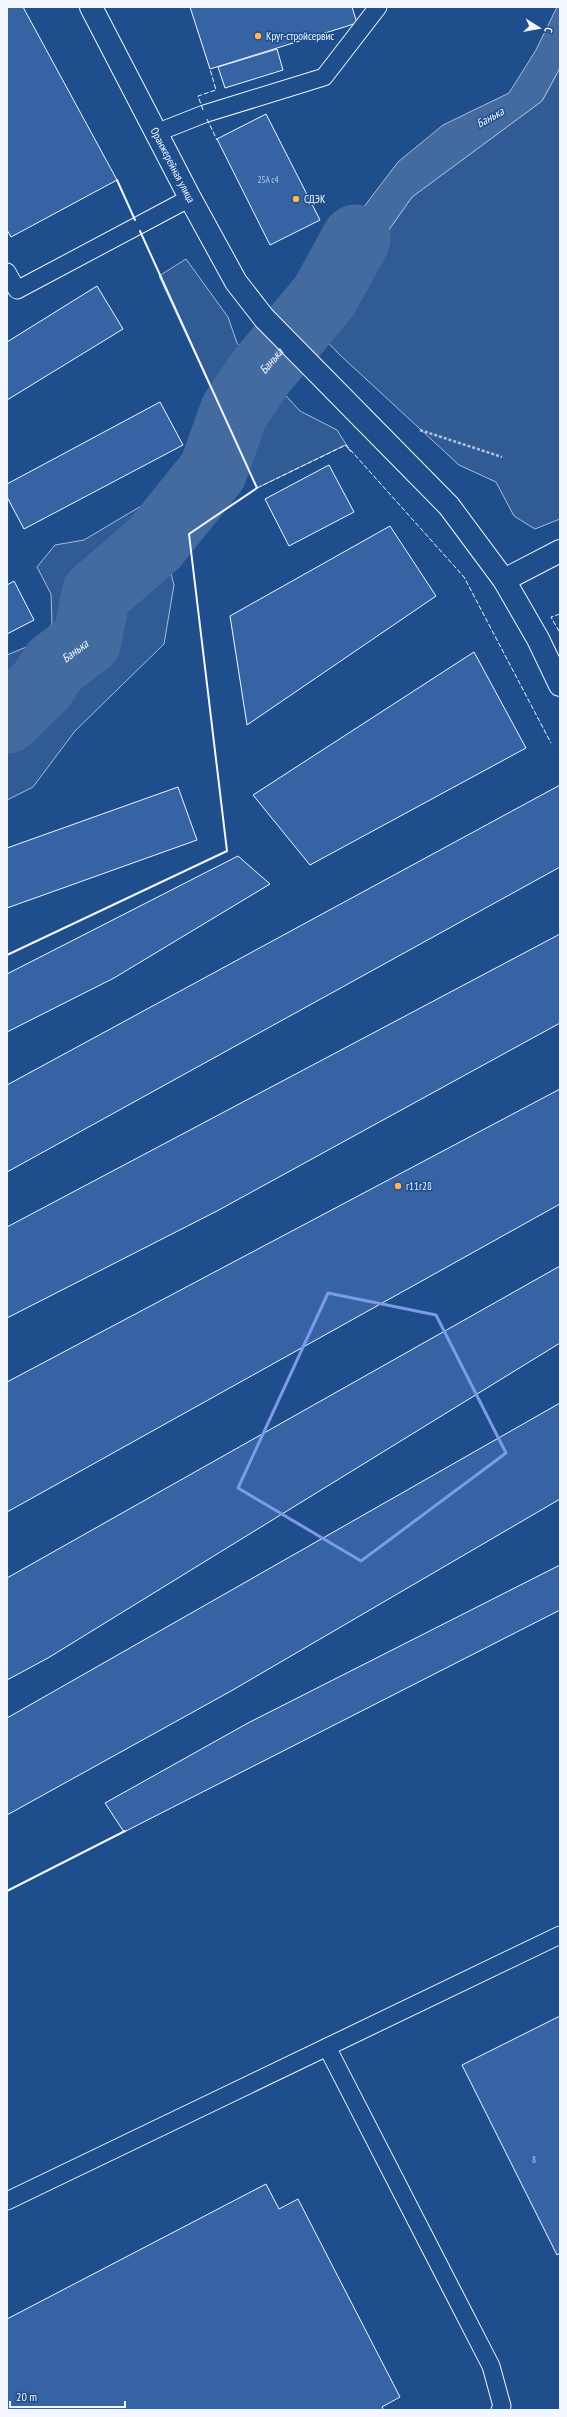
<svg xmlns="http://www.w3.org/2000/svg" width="567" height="2417" viewBox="0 0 567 2417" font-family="'PT Sans Narrow',sans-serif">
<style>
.built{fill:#305b95;stroke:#a8bbd7}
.water{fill:#446ba0;stroke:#a8bbd7}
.pier{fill:#1f4e8c;stroke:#a8bbd7}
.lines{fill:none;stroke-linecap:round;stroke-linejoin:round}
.river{stroke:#446ba0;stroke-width:69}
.building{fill:#3563a3;stroke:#f2f6ff}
.service-casing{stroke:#f2f6ff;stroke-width:19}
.minor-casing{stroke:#f2f6ff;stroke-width:24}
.secondary-casing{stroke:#f2f6ff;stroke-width:24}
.path{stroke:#b3c4dc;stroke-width:2.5;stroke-dasharray:3 2;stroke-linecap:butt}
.service{stroke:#1f4e8c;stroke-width:17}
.minor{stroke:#1f4e8c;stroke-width:22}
.secondary{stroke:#1f4e8c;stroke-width:22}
.fence{stroke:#f2f6ff;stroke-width:1;stroke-dasharray:5 2;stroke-linecap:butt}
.wall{stroke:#f2f6ff;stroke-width:2}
.marked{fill:none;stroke:#7d9aea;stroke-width:3;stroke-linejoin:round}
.poi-dot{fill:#ffb74d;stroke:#1f4e8c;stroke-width:1.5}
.labels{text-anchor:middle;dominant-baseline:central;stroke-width:3;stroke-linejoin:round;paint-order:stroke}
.number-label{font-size:9px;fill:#c3d1e8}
.poi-label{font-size:11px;fill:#f2f6ff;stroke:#1f4e8c;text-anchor:start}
.street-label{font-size:11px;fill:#f2f6ff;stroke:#1f4e8c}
.water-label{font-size:12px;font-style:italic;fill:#f2f6ff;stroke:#1f4e8c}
</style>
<rect width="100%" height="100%" fill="#1f4e8c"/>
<g class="built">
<path d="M560,68V519L535,529L514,516L496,482L459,465L340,355L314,328L352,282L412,197L542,101Z"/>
<path d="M186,259L228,317L237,343L300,411L337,430L351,452L345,445L257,488L159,276Z"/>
<path d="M163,493L173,522L166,554L174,585L164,644L75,731L33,787L7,800V655L31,645L52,624L51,594L37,567L55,545L84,540Z"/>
</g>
<path class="water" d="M557,7H560V68L542,101L412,197L352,282L314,328L290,304L398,162L443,125L509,93L536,50Z"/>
<path class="pier" d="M289,302L290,304L315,329L312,330L289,305Z"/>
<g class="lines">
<path class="river" id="s1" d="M7,719L42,685L55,665L87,641L96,594L154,544L213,471L234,412L260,373L324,297L356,239"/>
</g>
<g class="building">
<path d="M7,7H23L117,180L11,237L7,230Z"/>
<path d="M190,7H352L357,23L210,69Z"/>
<path d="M277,49L283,70L225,88L218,67Z"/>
<path d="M266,114L320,220L270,245L217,139Z"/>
<path d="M97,286L123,329L7,400V342Z"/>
<path d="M160,402L183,445L24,529L7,497V484Z"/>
<path d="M329,465L354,512L289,546L265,499Z"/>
<path d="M390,526L436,596L247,725L230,616Z"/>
<path d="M14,581L34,620L7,634V585Z"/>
<path d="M474,652L526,748L310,865L253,795Z"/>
<path d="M560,785V867L7,1172V1085Z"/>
<path d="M178,787L197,840L7,908V848Z"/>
<path d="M238,856L270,884L114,978L7,1032V974Z"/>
<path d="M560,934V1023L217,1211L7,1318V1227Z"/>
<path d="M560,1089V1204L7,1512V1382Z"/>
<path d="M560,1266V1343L48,1658L7,1680V1578Z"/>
<path d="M560,1403V1499L231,1691L7,1815V1718Z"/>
<path d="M560,1565V1610L124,1832L105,1803L248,1723Z"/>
<path d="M560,2016V2253L557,2255L462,2065Z"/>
<path d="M266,2184L279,2209L298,2199L400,2397L382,2407L384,2410H7V2319Z"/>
</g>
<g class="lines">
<g class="service-casing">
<g id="service">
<path d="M156,133L204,114L324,77L378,7"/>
<path d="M7,272L17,290L190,198"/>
<path d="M327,2047L491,2366L502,2406L500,2410"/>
<path d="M7,2201L560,1935"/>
</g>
</g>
<g class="minor-casing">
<path id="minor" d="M504,580L560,551"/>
</g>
<g class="secondary-casing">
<g id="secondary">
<path id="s2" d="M91,7L190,198L236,282L264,318L449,506L504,580L538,639L560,685"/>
</g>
</g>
<path class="path" d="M420,430L502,457"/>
<use href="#service" class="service"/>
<use href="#minor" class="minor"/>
<use href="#secondary" class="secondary"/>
<g class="fence">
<path d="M203,110L198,96L216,90L210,69"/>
<path d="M207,119L217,140"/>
<path d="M257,488L346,445L464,577L551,743"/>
<path d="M560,614L551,617L560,633"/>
</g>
<g class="wall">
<path d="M117,180L135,220"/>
<path d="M7,955L227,851L189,534L257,488L140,231"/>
<path d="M7,1891L125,1831"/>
</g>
</g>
<path class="marked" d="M328,1293L436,1315L506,1453L361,1561L238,1488Z"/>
<g class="poi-dot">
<circle cx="258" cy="36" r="4"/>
<circle cx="296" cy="199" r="4"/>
<circle cx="398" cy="1186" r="4"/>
</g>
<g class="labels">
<g class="number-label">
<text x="268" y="179">25А с4</text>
<text x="534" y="2159">8</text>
</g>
<g class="poi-label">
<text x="266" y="36">Круг-стройсервис</text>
<text x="304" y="199">СДЭК</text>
<text x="406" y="1186">r11r28</text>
</g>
<g class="street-label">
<text stroke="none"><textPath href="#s2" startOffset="178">Оранжерейная улица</textPath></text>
</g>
<g class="water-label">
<text transform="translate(490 117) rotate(-29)">Банька</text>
<text stroke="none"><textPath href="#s1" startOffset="457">Банька</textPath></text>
<text stroke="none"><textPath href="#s1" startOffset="97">Банька</textPath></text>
</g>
</g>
<rect width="567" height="2417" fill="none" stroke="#f2f6ff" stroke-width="16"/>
<g transform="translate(539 28) rotate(101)" stroke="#1f4e8c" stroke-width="3" paint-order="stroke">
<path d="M0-3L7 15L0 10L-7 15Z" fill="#f2f6ff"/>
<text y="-6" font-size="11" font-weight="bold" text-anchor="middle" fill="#f2f6ff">С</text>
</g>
<path d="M10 2401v6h115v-6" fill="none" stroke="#f2f6ff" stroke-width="2"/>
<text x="16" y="2401" font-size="12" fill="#f2f6ff" stroke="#1f4e8c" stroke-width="3" paint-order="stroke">20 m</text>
</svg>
